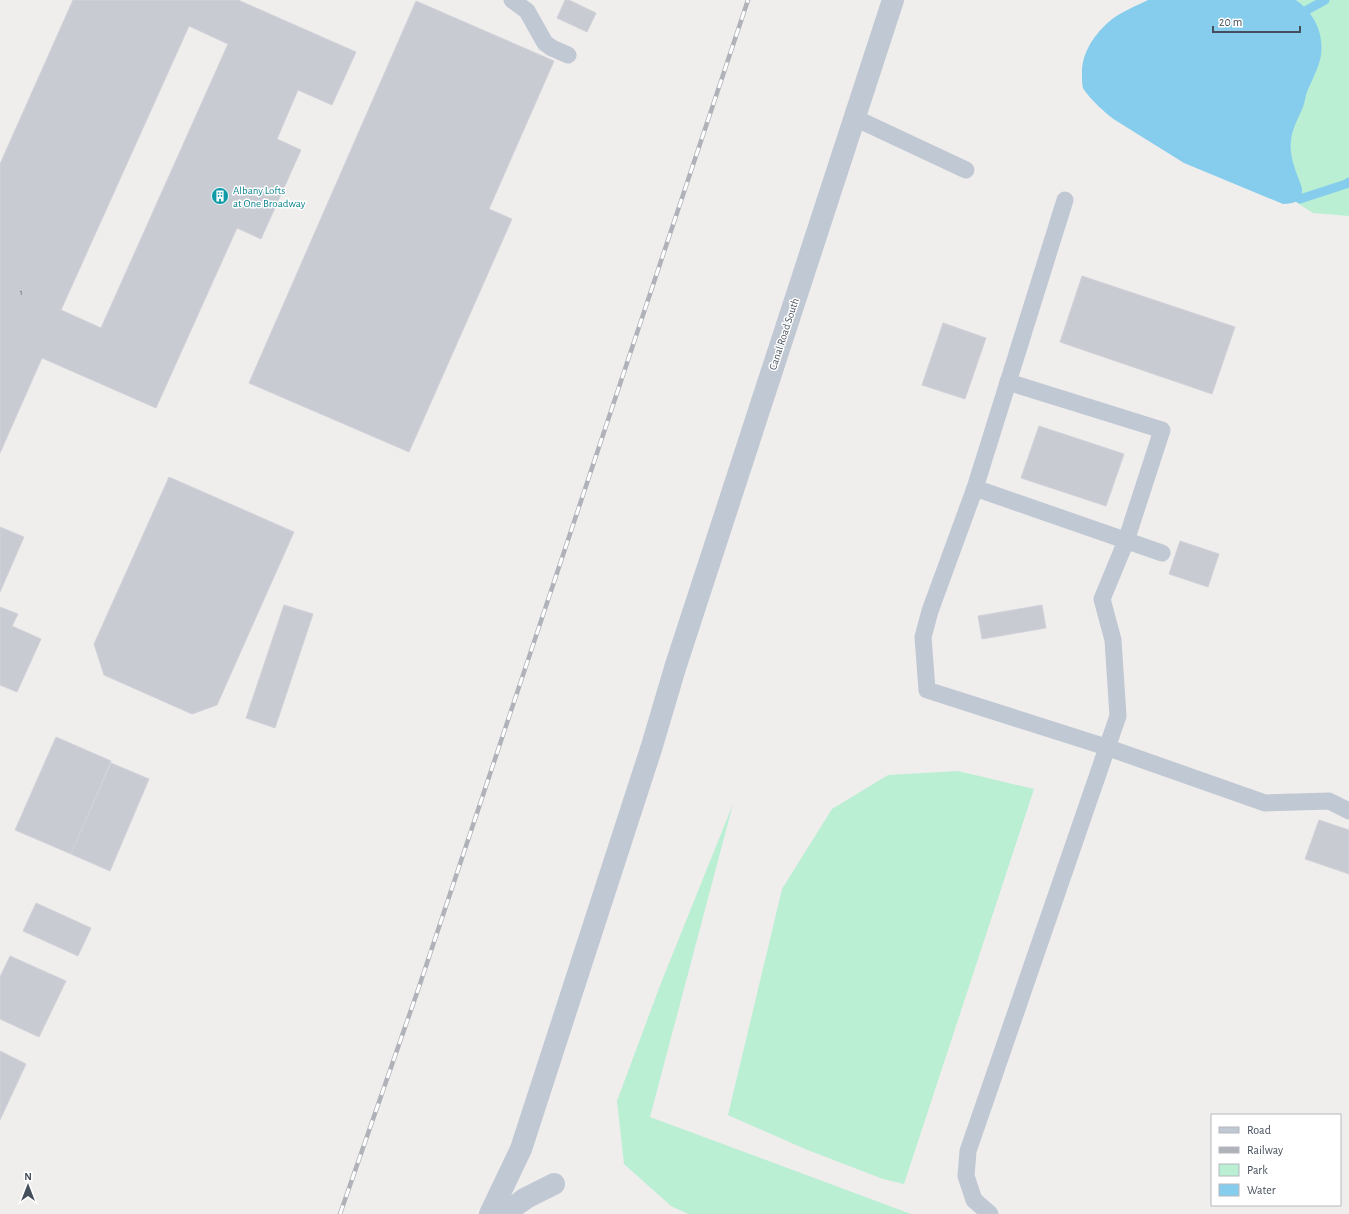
<svg xmlns="http://www.w3.org/2000/svg" width="1349" height="1214" viewBox="0 0 1349 1214" font-family="'Alegreya Sans',sans-serif">
<style>
.green{fill:#baefd4}
.water{fill:#86cded}
.lines{fill:none;stroke-linecap:round;stroke-linejoin:round}
.stream{stroke:#86cded;stroke-width:9}
.building{fill:#c9cbd3;stroke:#d1d2d9;fill-rule:evenodd}
.lane{stroke:#c0c8d3;stroke-width:17}
.street{stroke:#c0c8d3;stroke-width:22}
.rail-casing{stroke:#afb2b8;stroke-width:4.5}
.rail{stroke:#fff;stroke-width:3;stroke-dasharray:9;stroke-linecap:butt}
.labels{text-anchor:middle;dominant-baseline:central;stroke-width:3;stroke-linejoin:round;paint-order:stroke}
.number-label{font-size:9px;fill:#666d79}
.culture-label{font-size:11px;fill:#0d838f;stroke:#fff;text-anchor:start}
.street-label{font-size:11px;fill:#454e5b;stroke:#fff}
</style>
<rect width="100%" height="100%" fill="#f0eded"/>
<g class="green">
<path d="M1296,0H1349V216L1313,213L1296,202L1300,199C1296,177 1286,152 1293,129C1297,117 1303,106 1306,94L1298,1Z"/>
<path d="M958,771L1034,789L904,1184L883,1179L805,1149L728,1115L782,889L832,809L888,775Z"/>
<path d="M733,804L650,1117L911,1214H688L671,1206L624,1164L617,1101L661,983Z"/>
</g>
<path class="water" d="M1148,0H1296C1314,13 1324,33 1321,55C1320,65 1311,82 1307,92C1305,97 1305,102 1303,107C1298,119 1292,129 1291,141C1289,158 1297,173 1302,188C1303,201 1295,204 1283,204L1184,163L1115,120C1106,114 1088,97 1083,88C1082,84 1082,80 1082,75C1081,54 1094,34 1111,20C1121,12 1136,6 1148,0Z"/>
<g class="lines">
<g class="stream">
<path d="M1307,10L1325,0"/>
<path d="M1300,199L1346,184L1349,182"/>
</g>
</g>
<g class="building">
<path d="M73,0H238L356,52L332,105L298,90L277,139L301,150L261,239L237,228L156,408L42,358L0,453V164ZM189,26L228,44L101,328L61,310Z"/>
<path d="M565,0H569L596,13L587,32L557,18Z"/>
<path d="M416,1L554,61L489,209L512,219L409,452L249,383Z"/>
<path d="M1082,276L1235,327L1212,394L1060,342Z"/>
<path d="M943,323L986,338L965,399L922,385Z"/>
<path d="M1039,426L1124,454L1106,506L1021,478Z"/>
<path d="M169,477L294,532L217,705L192,714L104,675L94,644Z"/>
<path d="M0,527L24,537L0,592Z"/>
<path d="M1180,541L1219,554L1208,587L1169,574Z"/>
<path d="M284,605L313,614L275,728L246,718Z"/>
<path d="M1042,605L1046,628L982,639L978,616Z"/>
<path d="M0,607L18,614L12,626L41,639L17,692L0,685Z"/>
<path d="M56,737L111,761L71,854L15,830Z"/>
<path d="M111,763L149,779L110,871L71,854Z"/>
<path d="M1319,820L1349,830V874L1305,859Z"/>
<path d="M36,903L91,928L78,956L23,931Z"/>
<path d="M10,956L66,981L39,1037L0,1019V977Z"/>
<path d="M0,1051L26,1064L0,1120Z"/>
</g>
<g class="lines">
<g class="lane">
<path d="M512,0L527,11L545,43L552,48L568,55"/>
<path d="M855,118L966,170"/>
<path d="M1065,200L975,488L930,611L923,637L927,690L1106,747L1265,803L1329,801L1349,811"/>
<path d="M975,488L1162,553"/>
<path d="M990,1214L974,1200L966,1176L968,1151L1118,716L1113,640L1102,599L1126,541L1162,430L1008,382"/>
</g>
<g class="street">
<path d="M490,1214L521,1149L651,749L675,668L893,0"/>
<path d="M504,1214L526,1198L554,1184"/>
</g>
<g class="rail-casing">
<path id="rail" d="M340,1214L419,987L748,0"/>
</g>
<use href="#rail" class="rail"/>
</g>
<defs>
<g id="building-disc" transform="scale(0.9)"><circle r="9.5" fill="#0f9aa8" stroke="#fff"/><path d="M-4-6H4V6H1V3H-1V6H-4ZM-2.5-4.3h1.7v1.8h-1.7ZM.8-4.3h1.7v1.8H.8ZM-2.5-1h1.7V.8h-1.7ZM.8-1h1.7V.8H.8Z" fill="#fff"/></g>
</defs>
<g fill-rule="evenodd">
<use href="#building-disc" x="220" y="196"/>
</g>
<g class="labels">
<g class="number-label">
<text x="21" y="292">1</text>
</g>
<g class="culture-label">
<text x="233" y="190">Albany Lofts<tspan x="233" dy="13">at One Broadway</tspan></text>
</g>
<g class="street-label">
<text transform="translate(784 334) rotate(-72)">Canal Road South</text>
</g>
</g>
<rect x="1211" y="1114" width="130" height="92" fill="#ffffff" stroke="#b5b8bd"/>
<rect x="1219" y="1127" width="20" height="6" fill="#c0c8d3" stroke="#b5b8bd"/>
<text x="1247" y="1134" font-size="12" fill="#454e5b">Road</text>
<rect x="1219" y="1147" width="20" height="6" fill="#afb2b8" stroke="#b5b8bd"/>
<text x="1247" y="1154" font-size="12" fill="#454e5b">Railway</text>
<rect x="1219" y="1164" width="20" height="12" fill="#baefd4" stroke="#b5b8bd"/>
<text x="1247" y="1174" font-size="12" fill="#454e5b">Park</text>
<rect x="1219" y="1184" width="20" height="12" fill="#86cded" stroke="#b5b8bd"/>
<text x="1247" y="1194" font-size="12" fill="#454e5b">Water</text>
<g transform="translate(28 1186)" stroke="#ffffff" stroke-width="3" paint-order="stroke">
<path d="M0-3L7 15L0 10L-7 15Z" fill="#454e5b"/>
<text y="-6" font-size="11" font-weight="bold" text-anchor="middle" fill="#454e5b">N</text>
</g>
<path d="M1213 26v6h87v-6" fill="none" stroke="#454e5b" stroke-width="2"/>
<text x="1219" y="26" font-size="12" fill="#454e5b" stroke="#ffffff" stroke-width="3" paint-order="stroke">20 m</text>
</svg>
